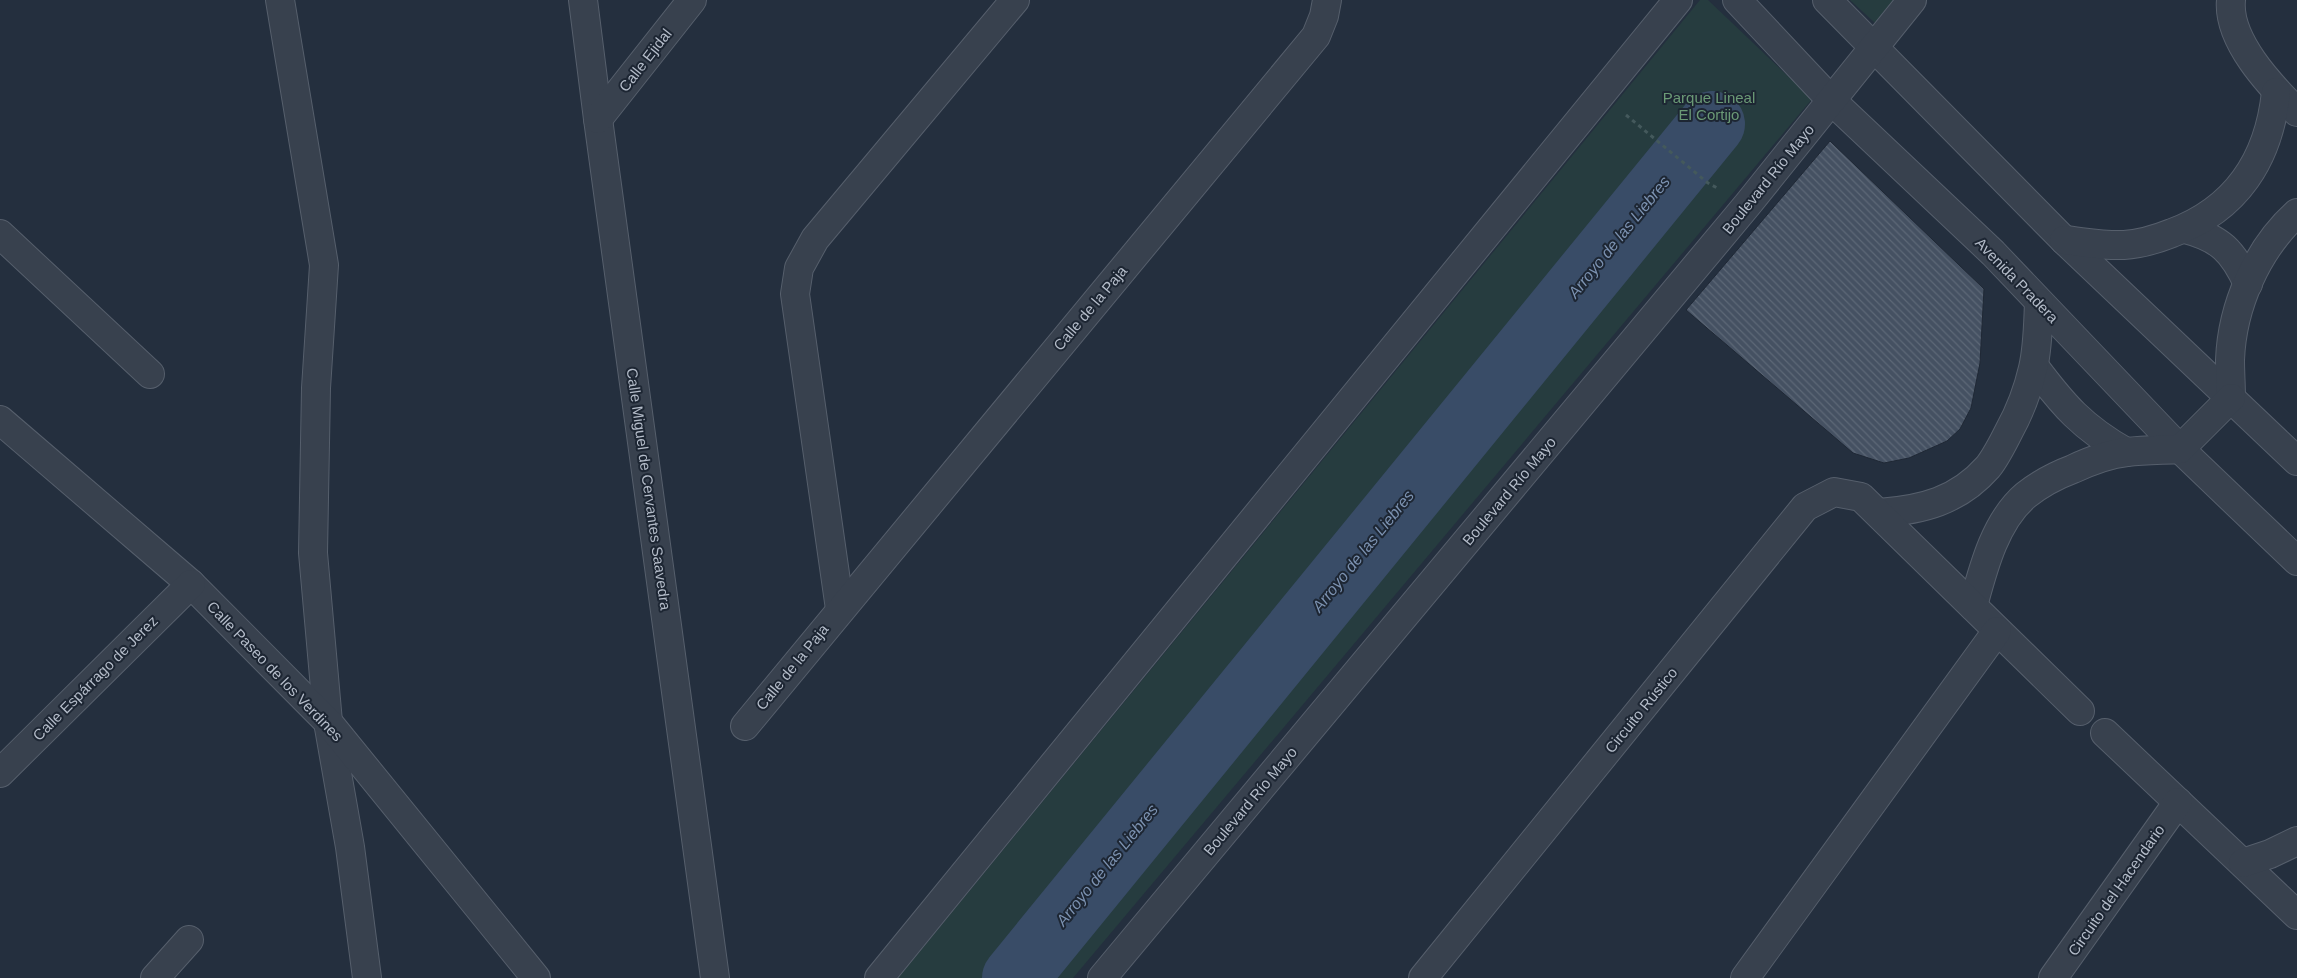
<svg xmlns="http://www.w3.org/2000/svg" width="2297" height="978" viewBox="0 0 2297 978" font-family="Arial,sans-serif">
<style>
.park{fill:#263c3f}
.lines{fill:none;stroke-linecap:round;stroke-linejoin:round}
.river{stroke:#394c67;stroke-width:66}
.building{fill:url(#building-back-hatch);stroke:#1f2835}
.minor-casing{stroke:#565f6c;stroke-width:30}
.path{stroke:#44595c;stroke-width:3;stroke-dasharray:4 4;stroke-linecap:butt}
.minor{stroke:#38414e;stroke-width:28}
.labels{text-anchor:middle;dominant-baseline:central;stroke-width:4;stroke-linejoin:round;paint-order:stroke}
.street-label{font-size:15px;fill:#b4bcc9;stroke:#1d2633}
.park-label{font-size:15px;fill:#6b9a76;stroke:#1d2633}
.water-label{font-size:16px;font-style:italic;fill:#7c92b1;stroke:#1d2633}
</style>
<defs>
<pattern id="building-back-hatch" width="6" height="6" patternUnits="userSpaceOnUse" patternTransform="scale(1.25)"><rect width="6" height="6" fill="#455162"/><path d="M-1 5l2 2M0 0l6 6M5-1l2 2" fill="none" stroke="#5d6877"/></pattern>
</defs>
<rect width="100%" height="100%" fill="#242f3e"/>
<g class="park">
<path d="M1700,0H1708L1812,99L1073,978H898Z"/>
<path d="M1850,0H1893L1875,23Z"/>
</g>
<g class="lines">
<path class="river" d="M1015,978L1712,124"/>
</g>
<path class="building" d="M1830,141L1984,289L1980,363L1971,408L1960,429L1947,441L1909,458L1884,463L1853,453L1686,310Z"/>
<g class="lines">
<g class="minor-casing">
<g id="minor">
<path d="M280,0L324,265L316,388L313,553L328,722L350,847L367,978"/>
<path d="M583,0L598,119L715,978"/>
<path d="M1737,0L1832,101L1993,253L2180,449L2297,561"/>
<path d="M1827,0L2064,240L2297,461"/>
<path d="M2231,0C2227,40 2270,85 2297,112"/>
<path d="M598,119L692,0"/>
<path d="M2185,229C2220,238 2233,251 2248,284"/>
<path d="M0,234L150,374"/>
<path d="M2064,240C2084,242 2104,246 2124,245C2141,244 2157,239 2172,233C2237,209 2269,159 2276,92"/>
<path d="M2034,366C2063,405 2083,428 2126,452"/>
<path d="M2231,398C2231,386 2230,372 2230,360C2232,306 2257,249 2297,213"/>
<path d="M0,420L191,584L328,722L536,978"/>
<path d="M1879,513C1922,510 1958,501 1988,467C1996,457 2003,443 2009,431C2020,411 2028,390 2033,368C2038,347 2038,324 2039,303"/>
<path d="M1973,606C1983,569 1995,521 2026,495C2040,484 2057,475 2073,469C2090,461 2108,454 2127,452C2144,450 2163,450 2180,449L2231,398"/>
<path d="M840,609L795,294L799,268L815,239L1015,0"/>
<path d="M745,726L1316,36L1324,16L1327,0"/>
<path d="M2105,733L2297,915"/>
<path d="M0,773L191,584"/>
<path d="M2243,863L2270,854L2297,841"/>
<path d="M155,978L189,940"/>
<path d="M879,978L1678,0"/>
<path d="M1102,978L1748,204L1912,0"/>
<path d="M1423,978L1805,507L1834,492L1861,497L2080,711"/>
<path d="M1745,978L1997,631"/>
<path d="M2053,978L2178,802"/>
</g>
</g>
<path class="path" d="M1626,115L1708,183L1719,189"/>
<use href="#minor" class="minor"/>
</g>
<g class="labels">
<g class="street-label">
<text transform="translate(645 60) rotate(-52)">Calle Ejidal</text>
<text transform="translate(1768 179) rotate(-51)">Boulevard Río Mayo</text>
<text transform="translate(2017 280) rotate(46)">Avenida Pradera</text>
<text transform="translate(1090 308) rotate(-50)">Calle de la Paja</text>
<text transform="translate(649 489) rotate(82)">Calle Miguel de Cervantes Saavedra</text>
<text transform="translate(1509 491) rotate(-50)">Boulevard Río Mayo</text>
<text transform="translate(792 667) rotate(-51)">Calle de la Paja</text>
<text transform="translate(275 671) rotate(46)">Calle Paseo de los Verdines</text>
<text transform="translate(95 678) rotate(-45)">Calle Espárrago de Jerez</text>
<text transform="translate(1641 710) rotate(-51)">Circuito Rústico</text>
<text transform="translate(1250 801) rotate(-50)">Boulevard Río Mayo</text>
<text transform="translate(2116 890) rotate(-55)">Circuito del Hacendario</text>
</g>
<g class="park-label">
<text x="1709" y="97">Parque Lineal<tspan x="1709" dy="17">El Cortijo</tspan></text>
</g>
<g class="water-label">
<text transform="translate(1619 237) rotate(-51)">Arroyo de las Liebres</text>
<text transform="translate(1363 551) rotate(-51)">Arroyo de las Liebres</text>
<text transform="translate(1107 865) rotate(-51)">Arroyo de las Liebres</text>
</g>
</g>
</svg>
